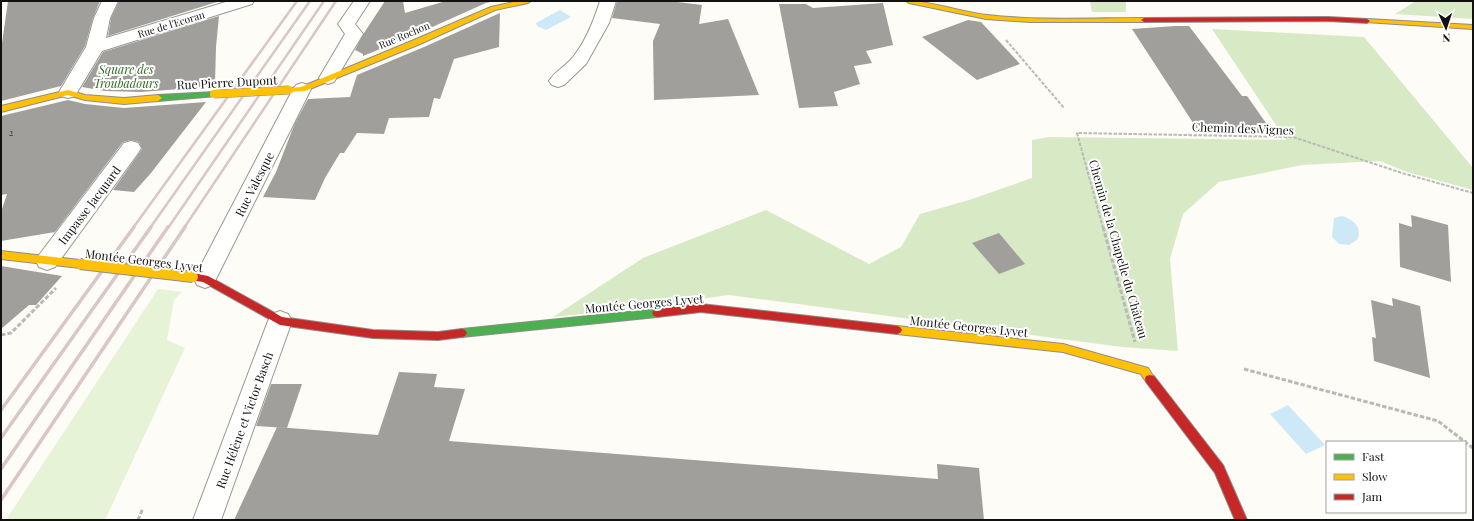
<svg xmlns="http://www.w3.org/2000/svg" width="1474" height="521" viewBox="0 0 1474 521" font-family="'Playfair Display',serif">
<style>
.green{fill:#e7f3d7}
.forest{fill:#d8eac5}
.water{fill:#cde8f7}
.building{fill:#a19f9c}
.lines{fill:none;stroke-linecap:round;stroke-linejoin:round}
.street-casing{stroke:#979795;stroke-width:2}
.fast-casing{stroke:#8e8d8b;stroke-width:2}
.slow-casing{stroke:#8e8d8b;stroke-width:2}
.jam-casing{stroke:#8e8d8b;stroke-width:2}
.path-far1{stroke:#b9b9b8;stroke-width:2;stroke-dasharray:3.5 1.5;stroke-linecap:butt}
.path{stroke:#b9b9b8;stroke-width:3;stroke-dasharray:4.5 2;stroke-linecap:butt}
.street{fill:#fffffe;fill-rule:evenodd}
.fast{fill:#4caf50;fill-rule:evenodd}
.slow{fill:#ffc107;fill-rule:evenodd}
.jam{fill:#c62828;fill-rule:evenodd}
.rail-far1{stroke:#d9c6c7;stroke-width:2.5}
.rail{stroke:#d9c6c7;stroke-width:3.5}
.slow-bridge-far1-casing{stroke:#8e8d8b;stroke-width:9;stroke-linecap:butt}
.slow-bridge-casing{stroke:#8e8d8b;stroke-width:12;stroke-linecap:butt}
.slow-bridge-far1{stroke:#ffc107;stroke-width:8}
.slow-bridge{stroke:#ffc107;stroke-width:10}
.labels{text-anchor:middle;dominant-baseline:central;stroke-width:4;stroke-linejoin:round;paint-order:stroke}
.far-street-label{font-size:10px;fill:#111;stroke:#fff}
.number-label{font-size:10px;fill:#353434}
.park-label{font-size:12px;font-style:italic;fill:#2f6b1f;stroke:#fff}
.street-label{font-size:12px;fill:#111;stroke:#fff}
</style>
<rect width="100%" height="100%" fill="#fdfcf7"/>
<path class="green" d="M158,289L182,292L174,300L167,340L185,348L105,520H6Z"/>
<g class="forest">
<path d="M1090,1H1126V12H1092Z"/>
<path d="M1416,1H1473V19L1395,14Z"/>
<path d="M1212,29L1364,37L1473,168V190L1407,172L1380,161L1302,165L1219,182L1183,214L1170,259L1178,351L1122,347L729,295L611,311L553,317L643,258L766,210L869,264L901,247L920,214L969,200L1032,178V140L1049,137L1286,140Z"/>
</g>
<g class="water">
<path d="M560,10L571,17L546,30L537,26L536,23Z"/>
<path d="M1342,216C1353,219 1362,227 1358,239L1349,245L1339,244L1332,237L1334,218Z"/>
<path d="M1288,405L1325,445L1306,454L1270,414Z"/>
</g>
<g class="building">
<path d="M8,1H100L93,18L85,46L61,86L1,101V50Z"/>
<path d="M119,1H220L108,36L111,18Z"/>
<path d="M385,1H403L405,13L446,1H495L486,3L410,37L363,56V54L355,50L364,33Z"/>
<path d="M617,1H669L702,5L699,24L728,19L759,95L654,100L653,41L660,24L612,18Z"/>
<path d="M883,3L893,45L866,51L872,63L854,66L860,84L834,92L838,106L799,108L779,4H806L813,8Z"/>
<path d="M500,13L499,47L454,59L440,99L434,98L429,117L389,118L384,134L357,133L344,153H340L325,178L315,200L263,197L276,172L295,123L308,99L350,97L357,75L424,47Z"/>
<path d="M219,16L216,47L215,83L206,87L141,92L105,91L82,87L103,52Z"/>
<path d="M968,20L981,22L1020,64L977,80L922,37Z"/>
<path d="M1175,26H1189L1242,96H1247L1273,133L1199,132L1132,29Z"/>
<path d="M68,100L85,104L124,108L206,102L151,173L134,192L113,190L142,149L139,142L131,140L123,142L55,232L1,241V212L7,194L1,195V116Z"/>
<path d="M1411,215L1448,225L1451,282L1400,267L1399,223L1412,227Z"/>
<path d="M999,233L1025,264L999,274L972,243Z"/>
<path d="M1,266L62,276L36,305H29L1,329Z"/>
<path d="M1392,298L1420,306L1430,378L1374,361L1372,337L1376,338L1371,300L1393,306Z"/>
<path d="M399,372L437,374L434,387L465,389L449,441L938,479L937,464L979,468L984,520H234L277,427L378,435Z"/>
<path d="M271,384H302L287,428L256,426Z"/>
</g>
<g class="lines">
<g class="street-casing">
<g id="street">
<path d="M102,1H118L110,18L106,38L229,1H254L252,4L102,51L75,96L68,98L61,96L59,92L86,47L94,18Z"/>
<path d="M354,1H370L355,24L363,34L334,82L328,84L322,82L319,78L345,34L338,24Z"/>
<path d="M600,1H616L609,23L586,64L564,85L558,87L552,85L549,81C555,71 566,66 573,57C586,41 594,20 600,1Z"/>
<path d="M302,83L308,85L311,89L213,285L205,288L197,285L194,279L197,273L293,89L296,85Z"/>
<path d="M131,141L138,143L141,148L138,153L55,267L47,270L39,267L36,261L39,255L124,143Z"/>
<path d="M280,311L288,314L292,321L221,520H193L268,321L272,314Z"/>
</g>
</g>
<g class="fast-casing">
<g id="fast">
<path d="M214,92H217V96L158,101L154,98L158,95Z"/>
<path d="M657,309L660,310L662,313L660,316L657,317L462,337L459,336L457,333L459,330L462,329Z"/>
</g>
</g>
<g class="slow-casing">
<g id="slow">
<path d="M518,1H531L528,3L495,10L420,44L305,91L289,92L285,90L289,88L301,87L414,40L491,7Z"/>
<path d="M906,1C933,1 960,12 987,15C1039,21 1092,18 1144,18L1147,20L1144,22H1030L986,19L909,3Z"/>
<path d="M1367,19L1473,25V29L1365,22V20Z"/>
<path d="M68,90L85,95L124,98L158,95L162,98L158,101L124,104L85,100L68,95L1,112V106Z"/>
<path d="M1,251L80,260L83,261L85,264L83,267L80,268L1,259Z"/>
<path d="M897,326L1063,344L1148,368L1155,379L1154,382C1147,385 1144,379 1141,374L1063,352L897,334L894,333L892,330L894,327Z"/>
</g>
</g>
<g class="jam-casing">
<g id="jam">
<path d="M1328,17L1367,19L1370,21L1367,23L1328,21L1144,22L1141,20L1144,18Z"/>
<path d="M193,273L208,276L282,317L373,330L438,332L462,329L465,330L467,333L465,336L462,337L438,340L373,338L280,325L203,282L190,280L188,277L190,274Z"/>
<path d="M701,304L897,326L900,327L902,330L900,333L897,334L701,312L657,317L654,316L652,313L654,310L657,309Z"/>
<path d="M1150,375L1154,376L1223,465L1247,520H1235L1215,473L1146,382L1145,379L1146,376Z"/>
</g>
</g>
<g class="path-far1">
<path d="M1006,40L1064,108"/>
<path d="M1103,228L1077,133L1293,137L1402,173L1473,193"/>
</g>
<g class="path">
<path d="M1103,227L1135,342"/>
<path d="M1,335L11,333L56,288"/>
<path d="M1244,369L1438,421L1473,448"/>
<path d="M138,520L143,508"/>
</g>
<use href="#street" class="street"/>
<use href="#fast" class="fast"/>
<use href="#slow" class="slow"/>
<use href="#jam" class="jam"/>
<g class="rail-far1">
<path d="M133,228L297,1"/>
<path d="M150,228L310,1"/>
<path d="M168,228L324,1"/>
<path d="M184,228L336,1"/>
</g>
<g class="rail">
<path d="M1,410L134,227"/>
<path d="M1,438L151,227"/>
<path d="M1,469L168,227"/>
<path d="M1,500L185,227"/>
</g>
<g class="slow-bridge-far1-casing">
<path id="slow-bridge-far1" d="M214,94L289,90"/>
</g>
<g class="slow-bridge-casing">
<path id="slow-bridge" d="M80,264L193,277"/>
</g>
<use href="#slow-bridge-far1" class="slow-bridge-far1"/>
<use href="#slow-bridge" class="slow-bridge"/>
</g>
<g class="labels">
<g class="far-street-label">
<text transform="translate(171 24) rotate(-17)">Rue de l'Ecoran</text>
<text transform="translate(404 35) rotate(-23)">Rue Rochon</text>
</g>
<g class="number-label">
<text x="11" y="132">2</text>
</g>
<g class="park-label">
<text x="126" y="69">Square des<tspan x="126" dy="14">Troubadours</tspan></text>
</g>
<g class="street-label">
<text transform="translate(227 82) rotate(-3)">Rue Pierre Dupont</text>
<text transform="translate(1243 128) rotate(2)">Chemin des Vignes</text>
<text transform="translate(254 184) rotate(-63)">Rue Valesque</text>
<text transform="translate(89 205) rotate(-53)">Impasse Jacquard</text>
<text transform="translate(1119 249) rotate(74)">Chemin de la Chapelle du Château</text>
<text transform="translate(144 260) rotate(7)">Montée Georges Lyvet</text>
<text transform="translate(644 303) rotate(-5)">Montée Georges Lyvet</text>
<text transform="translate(969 326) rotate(6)">Montée Georges Lyvet</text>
<text transform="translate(244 420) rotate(-70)">Rue Hélène et Victor Basch</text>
</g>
</g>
<rect width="1474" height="521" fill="none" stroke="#111111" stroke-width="4"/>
<rect x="1326" y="441" width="140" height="72" fill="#ffffff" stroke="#a0a0a0"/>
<rect x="1334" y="454" width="20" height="6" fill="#4caf50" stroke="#a0a0a0"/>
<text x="1362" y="461" font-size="12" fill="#111111">Fast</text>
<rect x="1334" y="474" width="20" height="6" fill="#ffc107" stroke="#a0a0a0"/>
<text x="1362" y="481" font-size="12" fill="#111111">Slow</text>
<rect x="1334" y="494" width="20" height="6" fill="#c62828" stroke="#a0a0a0"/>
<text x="1362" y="501" font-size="12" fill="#111111">Jam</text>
<g transform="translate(1446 28) rotate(177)" stroke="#ffffff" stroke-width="3" paint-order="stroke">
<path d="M0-3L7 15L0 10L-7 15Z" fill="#111111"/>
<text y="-6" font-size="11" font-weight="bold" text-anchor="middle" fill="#111111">N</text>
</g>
</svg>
